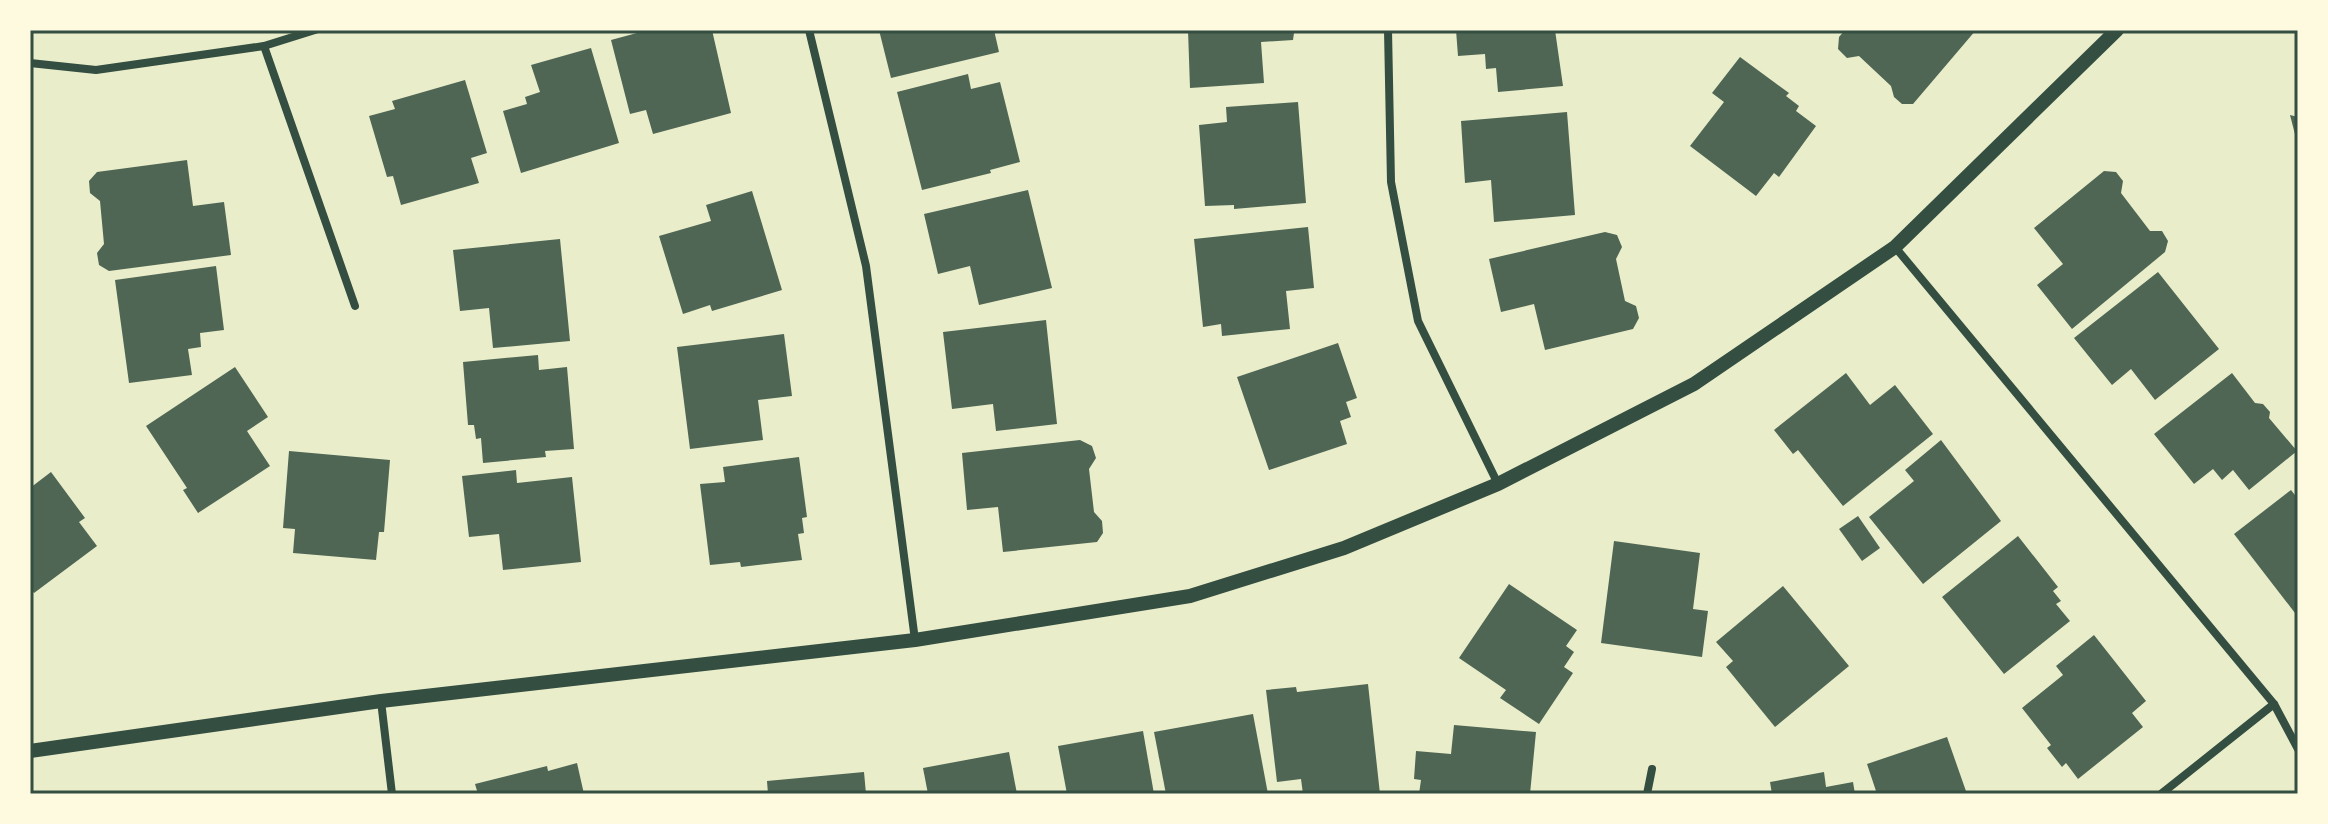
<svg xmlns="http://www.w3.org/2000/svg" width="2328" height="824" viewBox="0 0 2328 824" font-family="Roboto,sans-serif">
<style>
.building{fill:#4f6655}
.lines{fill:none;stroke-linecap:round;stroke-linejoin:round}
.minor{stroke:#344e41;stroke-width:8}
.tertiary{stroke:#344e41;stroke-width:14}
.neatline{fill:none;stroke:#344e41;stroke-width:3}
</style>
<rect width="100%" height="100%" fill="#e9edc9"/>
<g class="building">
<path d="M648,30H712L731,113L653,134L646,110L630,114L611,40Z"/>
<path d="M879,30H994L999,52L891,78Z"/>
<path d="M1188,30H1294V33L1293,40L1261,42L1264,83L1190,88Z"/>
<path d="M1456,30H1555L1563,86L1498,92L1496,68L1486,69L1485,54L1458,56Z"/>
<path d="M1845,30H1976L1913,104H1902L1894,97L1891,86L1859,56L1847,58L1838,49L1839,37Z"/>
<path d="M591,48L619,143L521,173L503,111L527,104L525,97L540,92L531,65Z"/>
<path d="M1740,57L1789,93L1786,96L1799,106L1796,111L1816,126L1779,177L1774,173L1756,196L1690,146L1724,102L1712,93Z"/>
<path d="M968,74L971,89L1000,82L1020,162L990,170L991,173L922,190L897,92Z"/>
<path d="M465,80L487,153L471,158L479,183L401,205L393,176L387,177L369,116L395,109L392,101Z"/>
<path d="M1298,102L1306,203L1234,209V205L1205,206L1199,125L1227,122L1226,107Z"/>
<path d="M1567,112L1575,215L1494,222L1491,180L1465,183L1461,121Z"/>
<path d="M2290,115L2298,117V142H2297Z"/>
<path d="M187,160L193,206L224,202L231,255L109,271L99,265L97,253L104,244L100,201L90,193L89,181L97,172Z"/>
<path d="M2104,171L2116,172L2123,181L2121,193L2150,231H2162L2168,241L2165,252L2072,329L2037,285L2063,264L2034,228Z"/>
<path d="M1028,190L1052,288L979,305L970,266L938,274L924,214Z"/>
<path d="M752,191L782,290L712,311L710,305L683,314L659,236L711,221L706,205Z"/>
<path d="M1308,227L1314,288L1286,291L1290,329L1222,336L1221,324L1203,327L1194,239Z"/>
<path d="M1605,232L1617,235L1622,247L1616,259L1625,301L1636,306L1639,318L1633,329L1545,350L1534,304L1501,312L1489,259Z"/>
<path d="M560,239L570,341L493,348L489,308L460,311L453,250Z"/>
<path d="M216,266L224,330L200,333L201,347L188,349L192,375L129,383L115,280Z"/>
<path d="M2158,272L2219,349L2155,400L2131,369L2112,385L2074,338Z"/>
<path d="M1046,320L1057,424L996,431L993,404L952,409L943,332Z"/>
<path d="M784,334L792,396L758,400L763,440L690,449L677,347Z"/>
<path d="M1338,343L1357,398L1346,402L1351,417L1340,421L1347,444L1269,470L1237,377Z"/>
<path d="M538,355L539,370L567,367L574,449L545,451L546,457L483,463L481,438L476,439L474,425H468L463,362Z"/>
<path d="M235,367L268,417L247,431L270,466L198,513L183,490L187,488L146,426Z"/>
<path d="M1846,373L1870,405L1895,385L1933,434L1843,506L1798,450L1793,454L1774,430Z"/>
<path d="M2232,373L2255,403L2263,404L2270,412L2269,418L2297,451L2249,490L2233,470L2222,480L2213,469L2194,484L2154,434Z"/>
<path d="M1080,440L1092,446L1096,458L1089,469L1094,512L1102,521L1103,533L1097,542L1003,552L998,507L967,510L962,453Z"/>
<path d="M1941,440L2001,521L1923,584L1869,517L1914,481L1905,470Z"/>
<path d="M289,451L390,460L384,532H379L376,560L293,553L295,529L283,528Z"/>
<path d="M799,457L807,517L802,518L804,533L798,534L802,560L741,567L740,562L710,565L700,484L725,482L723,467Z"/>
<path d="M516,470L517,483L572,477L581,562L503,570L499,534L469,537L462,476Z"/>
<path d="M51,472L85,518L79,522L97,546L34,593L30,588V488Z"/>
<path d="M2291,490L2298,499V610L2295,613L2234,534Z"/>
<path d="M1858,516L1880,548L1862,561L1839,529Z"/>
<path d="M2018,536L2058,587L2053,591L2061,601L2056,604L2070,621L2004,674L1942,597Z"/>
<path d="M1614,541L1700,553L1693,609L1708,611L1702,657L1601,643Z"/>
<path d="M1509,584L1577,630L1566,646L1574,652L1564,667L1573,673L1539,724L1500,698L1506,690L1459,658Z"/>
<path d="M1783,586L1849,666L1775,727L1726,667L1733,661L1716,642Z"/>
<path d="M2094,635L2146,701L2132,713L2143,727L2078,779L2066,763L2062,767L2047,748L2051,745L2022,708L2063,675L2056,666Z"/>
<path d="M1368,684L1380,794H1303L1301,779L1277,782L1266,690L1296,687L1297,692Z"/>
<path d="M1253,714L1268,794H1166L1154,732Z"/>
<path d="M1454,725L1536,732L1530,794H1419L1421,780L1414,779L1416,751L1451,754Z"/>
<path d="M1143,731L1154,794H1067L1058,746Z"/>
<path d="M1947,737L1967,794H1877L1867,764Z"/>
<path d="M1009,752L1017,794H928L923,768Z"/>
<path d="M577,763L584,794H478L475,784L547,766L548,771Z"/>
<path d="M864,772L866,794H768L767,781Z"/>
<path d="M1824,772L1826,787L1853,782L1855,794H1772L1770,782Z"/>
</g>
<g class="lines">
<g class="minor">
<path d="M809,30L866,266L915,640"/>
<path d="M1388,30L1391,182L1418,321L1498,484"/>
<path d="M264,46L355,306"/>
<path d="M30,63L96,70L264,46L315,30"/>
<path d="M1895,247L2274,704L2298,749"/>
<path d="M381,701L392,794"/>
<path d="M1647,794L1652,769"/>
<path d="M2161,794L2274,704"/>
</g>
<path class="tertiary" d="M30,751L381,701L915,640L1190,596L1344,548L1498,484L1694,384L1895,247L2117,30"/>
</g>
<rect width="2328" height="824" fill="none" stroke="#fefae0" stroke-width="64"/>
<rect x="32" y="32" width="2264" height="760" class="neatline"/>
</svg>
